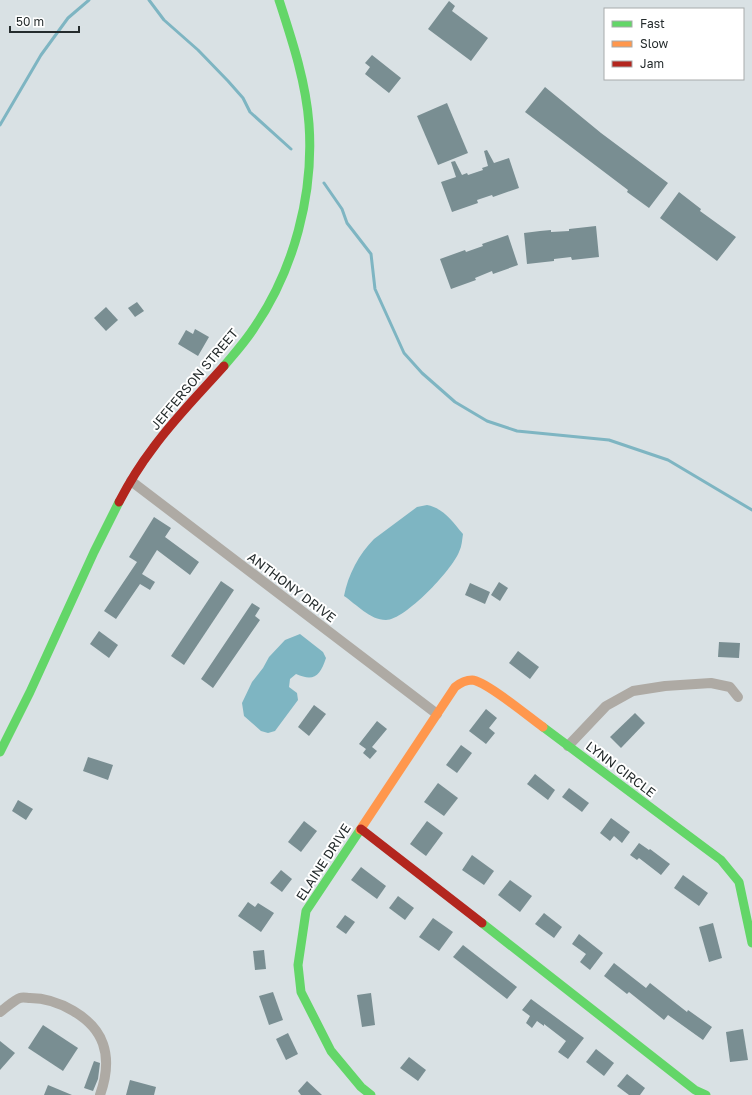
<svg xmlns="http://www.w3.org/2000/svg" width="752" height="1095" viewBox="0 0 752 1095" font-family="'Golos Text',sans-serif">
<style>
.water{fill:#7eb5c2}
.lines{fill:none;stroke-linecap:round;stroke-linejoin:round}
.stream{stroke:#7eb5c2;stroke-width:3}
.building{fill:#798e92}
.street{stroke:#aeaaa4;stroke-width:10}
.fast{stroke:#63d668;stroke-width:9}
.slow{stroke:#ff974d;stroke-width:9}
.jam{stroke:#b3261e;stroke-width:9}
.labels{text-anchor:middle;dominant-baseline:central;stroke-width:4;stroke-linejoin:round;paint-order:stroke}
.street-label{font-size:13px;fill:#252c2d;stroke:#fff}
</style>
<rect width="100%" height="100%" fill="#d9e1e4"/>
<g class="water">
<path d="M427,505C443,508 452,521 463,534C462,540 462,546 459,552C452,570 405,620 386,620C370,620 356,604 344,596C348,575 359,554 374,539L417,507Z"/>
<path d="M300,634L323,652L326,658C320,676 314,682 296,674L290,679L289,687L297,693L298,700L275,731L268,733L261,731L244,716L242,703L252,682L263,668L269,657L285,640Z"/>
</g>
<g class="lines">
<g class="stream">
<path d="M149,0L164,20L198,50L228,81L243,98L250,112L291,149"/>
<path d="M0,125L41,55L68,18L89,0"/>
<path d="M324,183L342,209L347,223L371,254L375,289L404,353L422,373L455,402L487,421L517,431L609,440L668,460L752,510"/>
</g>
</g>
<g class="building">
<path d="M449,1L455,6L452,11L488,38L471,61L428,29Z"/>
<path d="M372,55L401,78L389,93L365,74L370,67L365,63Z"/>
<path d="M545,87L601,133L668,183L649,208L627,192L628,190L525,112Z"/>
<path d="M447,103L468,153L438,165L417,116Z"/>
<path d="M487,150L494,163L509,158L519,188L493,197L492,195L477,200L478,203L452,212L441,182L456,177L451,162L455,161L462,175L467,173L468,175L483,170L482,168L488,166L484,151Z"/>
<path d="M679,192L701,209L700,211L736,237L717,261L660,218Z"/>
<path d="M596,226L599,257L572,260L571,257L554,259V261L527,264L524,233L540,231L551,230V232L569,231V229Z"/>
<path d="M508,235L518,265L493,274L492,271L475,278L476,280L451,289L440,259L465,250L466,252L483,246L482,244Z"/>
<path d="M137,302L144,311L135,317L128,308Z"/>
<path d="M106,307L118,320L106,331L94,318Z"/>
<path d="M195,329L209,337L198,356L178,344L186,330L193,334Z"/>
<path d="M154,517L171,528L165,537L199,562L190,575L157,550L142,574L155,582L150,590L140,584L116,619L104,611L137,562L129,557Z"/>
<path d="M221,581L234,590L184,665L171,656Z"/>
<path d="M499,582L508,588L500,601L491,595Z"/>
<path d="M470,583L490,592L485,604L465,595Z"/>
<path d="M252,603L260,608L255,616L260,620L213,688L201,679Z"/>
<path d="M99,631L118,645L109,658L90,644Z"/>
<path d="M719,642L740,643L739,658L718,657Z"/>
<path d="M518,651L539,667L530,679L509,663Z"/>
<path d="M314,705L326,714L309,736L298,727Z"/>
<path d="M486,709L497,718L489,728L495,733L486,744L469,731Z"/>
<path d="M635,713L645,723L621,748L610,737Z"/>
<path d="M377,721L387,729L372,747L377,751L370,759L363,753L366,749L359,744Z"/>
<path d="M461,745L472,753L457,773L446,765Z"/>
<path d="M88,757L113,765L108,780L83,771Z"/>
<path d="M535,774L555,790L548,800L527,784Z"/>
<path d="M438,783L458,798L444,816L424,802Z"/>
<path d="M569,788L589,803L582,812L562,797Z"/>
<path d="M18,800L33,809L26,820L12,811Z"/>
<path d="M611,818L630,832L622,843L614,836L610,841L600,833Z"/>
<path d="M304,821L317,831L301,852L288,842Z"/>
<path d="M427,821L443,833L426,856L410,844Z"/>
<path d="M639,843L649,850L650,849L670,864L661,875L639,858L637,860L630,855Z"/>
<path d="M472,855L494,871L484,885L462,870Z"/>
<path d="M361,867L386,886L377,899L351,880Z"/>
<path d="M281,870L292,879L282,892L270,883Z"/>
<path d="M683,875L708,893L699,906L674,888Z"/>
<path d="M510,880L532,896L520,912L498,895Z"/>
<path d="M398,896L414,908L405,920L389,908Z"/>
<path d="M248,902L255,907L258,903L274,913L261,932L238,916Z"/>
<path d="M544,913L562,927L554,938L535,924Z"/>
<path d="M345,915L355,922L346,934L336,927Z"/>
<path d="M433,918L453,932L439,951L419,937Z"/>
<path d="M713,923L722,958L709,962L699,927Z"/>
<path d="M579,934L603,953L590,970L580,962L586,954L572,944Z"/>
<path d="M463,945L517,987L507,999L453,957Z"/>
<path d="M264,950L266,969L255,970L253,951Z"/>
<path d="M614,963L646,988L650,983L687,1012L688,1010L712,1027L703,1040L668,1015L664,1020L629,992L627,994L604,976Z"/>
<path d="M273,992L283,1020L269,1025L259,996Z"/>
<path d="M371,993L375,1025L362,1027L357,995Z"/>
<path d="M531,999L584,1038L568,1059L558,1052L566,1041L544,1024V1026L537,1021L532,1028L526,1023L530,1016L522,1010Z"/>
<path d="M43,1025L78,1048L63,1071L28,1048Z"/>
<path d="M743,1029L748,1060L730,1062L726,1032Z"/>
<path d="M288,1033L298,1054L286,1060L276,1039Z"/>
<path d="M0,1041L15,1053L0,1070Z"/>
<path d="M596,1049L614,1063L604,1076L586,1062Z"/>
<path d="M409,1057L426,1070L418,1081L400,1068Z"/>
<path d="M94,1061L100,1063L98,1079L93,1091L84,1088Z"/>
<path d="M627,1074L645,1088L640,1095H629L617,1086Z"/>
<path d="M130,1080L156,1087L154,1095H126Z"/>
<path d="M307,1081L322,1095H301L298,1091Z"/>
<path d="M48,1085L72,1095H44Z"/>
</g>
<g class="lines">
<g class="street">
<path d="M131,481L437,714"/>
<path d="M568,746L606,706L633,691L665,686L711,683L730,687L738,697"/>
<path d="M0,1012C6,1008 14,1000 20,998C23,997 27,998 30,998C57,998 94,1017 103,1044C109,1061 106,1078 100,1095"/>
</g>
<g class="fast">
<path d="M224,366C234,354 245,342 254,328C294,270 314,194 309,124C306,82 292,40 279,0"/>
<path d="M543,727L721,860L739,882L752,943"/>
<path d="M0,752L30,692L94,552L119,502"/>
<path d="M360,830L306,911L298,965L301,992L331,1051L361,1087L371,1095"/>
<path d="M482,923L695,1090L706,1095"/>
</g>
<path class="slow" d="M360,830L455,687C460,683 466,680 472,680C486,681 529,717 543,727"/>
<g class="jam">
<path d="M119,502C129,483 140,465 153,448C174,419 200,393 224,366"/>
<path d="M361,829L482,923"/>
</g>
</g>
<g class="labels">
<g class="street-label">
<text transform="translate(194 379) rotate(-50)">JEFFERSON STREET</text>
<text transform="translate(292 587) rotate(37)">ANTHONY DRIVE</text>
<text transform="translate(621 769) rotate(37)">LYNN CIRCLE</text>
<text transform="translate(323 862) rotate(-57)">ELAINE DRIVE</text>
</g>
</g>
<rect x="604" y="8" width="140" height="72" fill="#ffffff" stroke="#a8abab"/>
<rect x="612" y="21" width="20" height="6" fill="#63d668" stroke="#a8abab"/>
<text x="640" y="28" font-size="12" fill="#252c2d">Fast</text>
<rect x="612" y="41" width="20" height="6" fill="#ff974d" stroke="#a8abab"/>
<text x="640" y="48" font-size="12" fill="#252c2d">Slow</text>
<rect x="612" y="61" width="20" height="6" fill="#b3261e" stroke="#a8abab"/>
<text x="640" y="68" font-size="12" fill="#252c2d">Jam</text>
<path d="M10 26v6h69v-6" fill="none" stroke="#252c2d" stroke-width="2"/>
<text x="16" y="26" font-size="12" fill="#252c2d" stroke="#ffffff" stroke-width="3" paint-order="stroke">50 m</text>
</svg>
